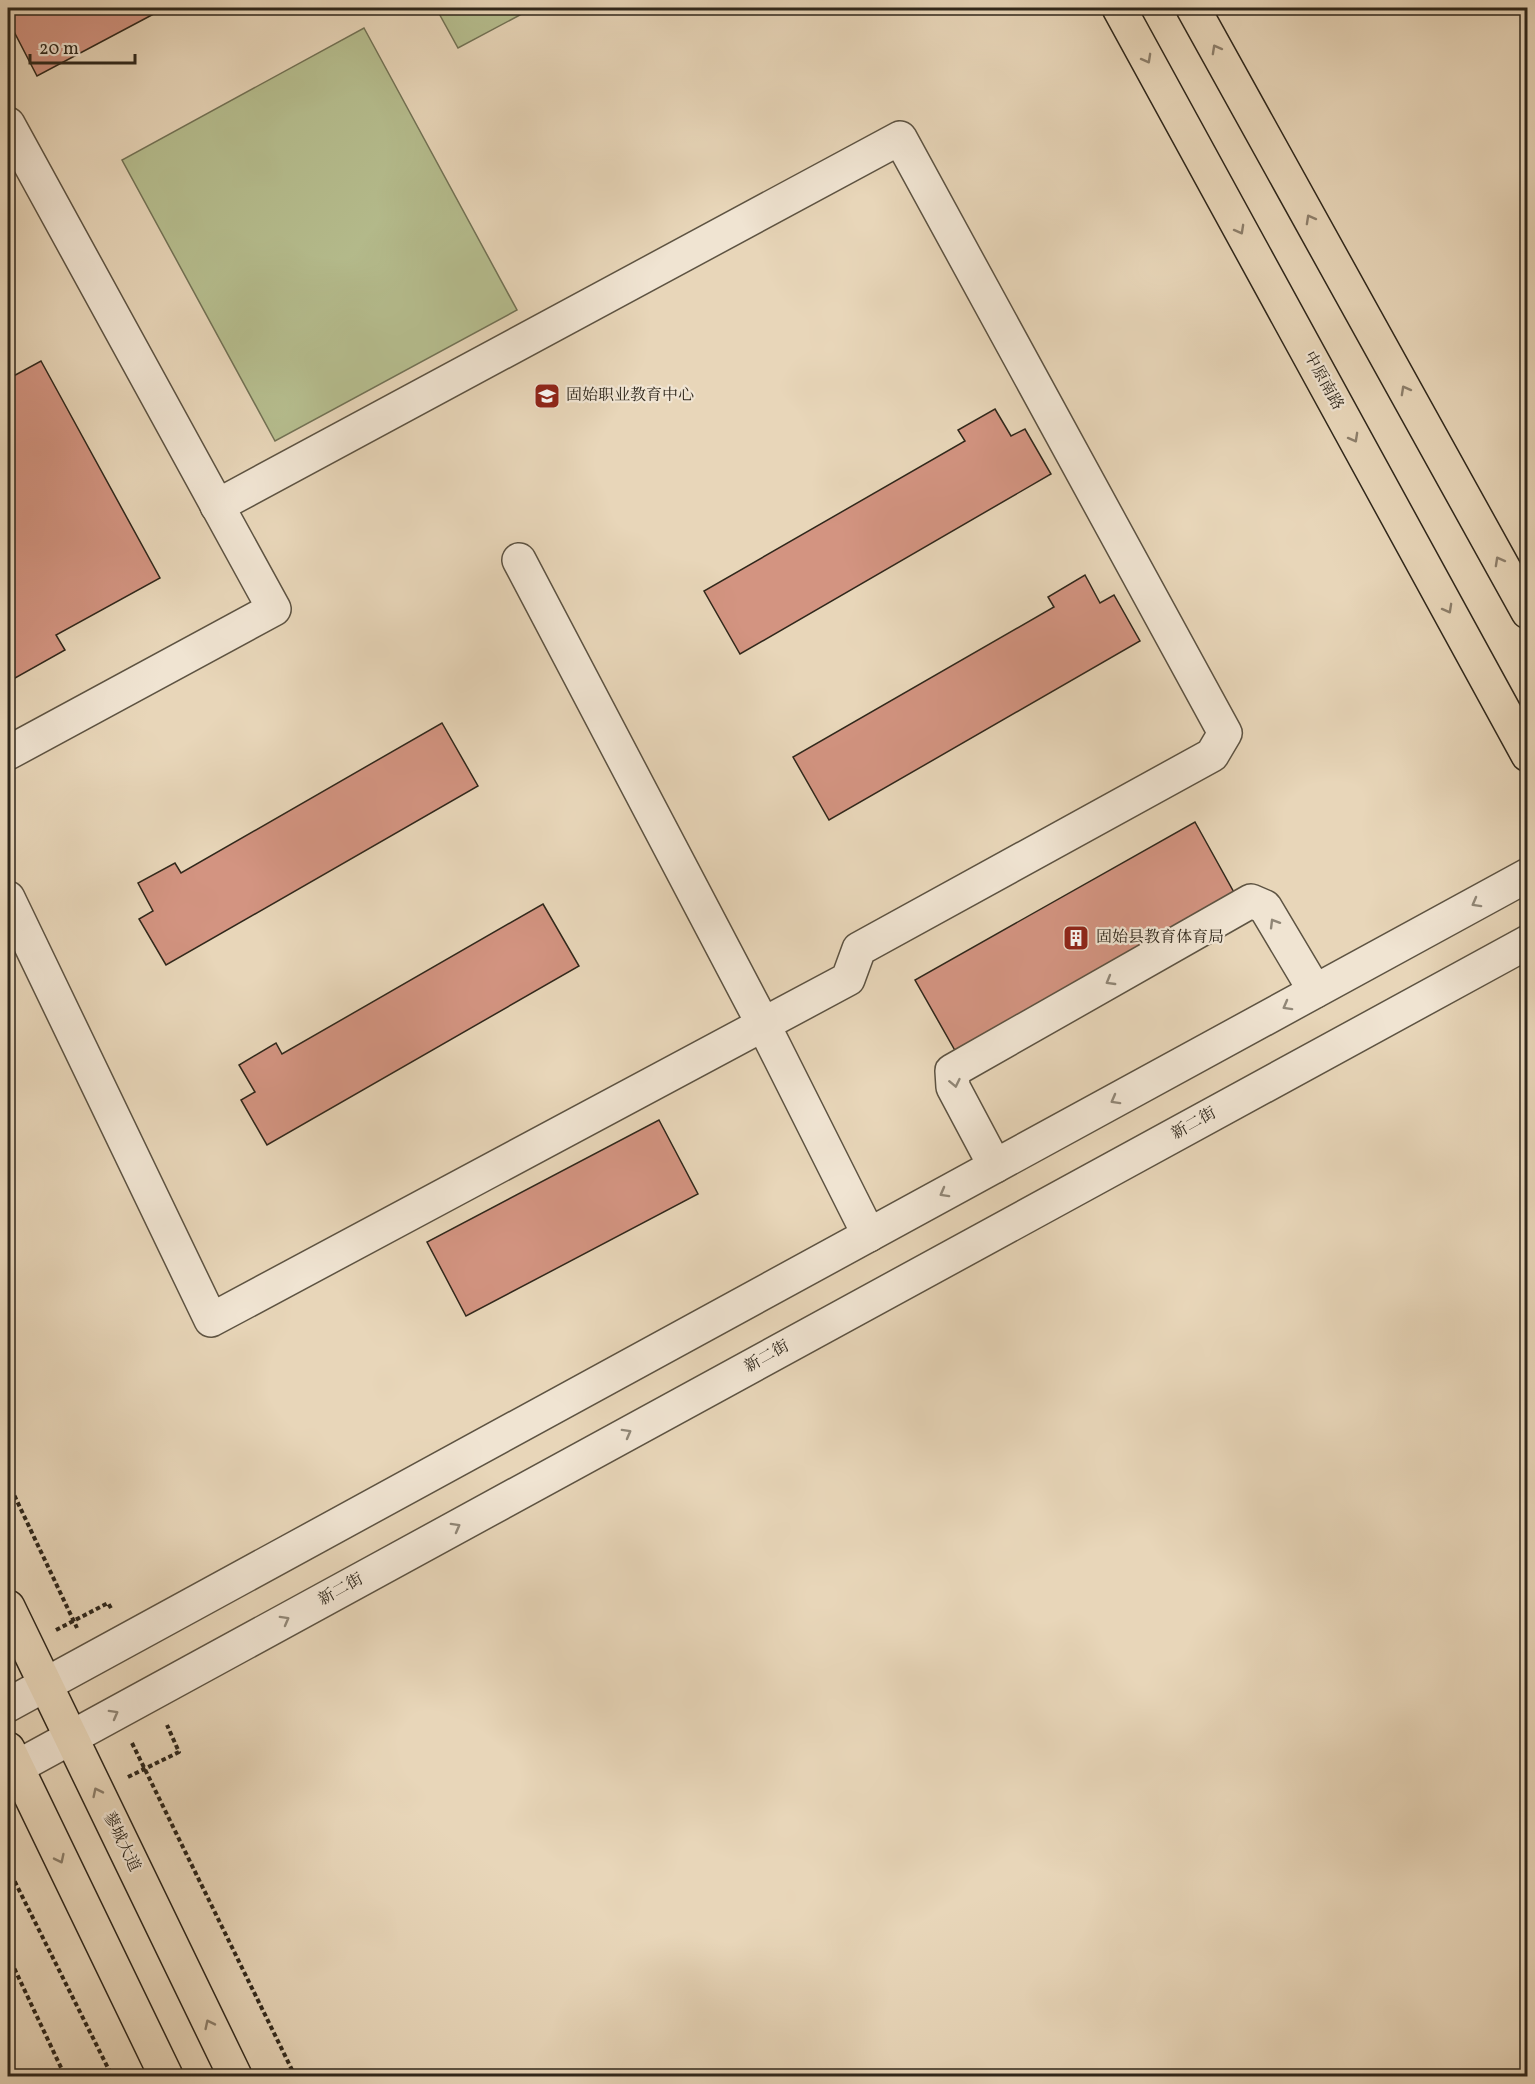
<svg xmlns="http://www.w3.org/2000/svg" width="1535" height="2084" viewBox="0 0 1535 2084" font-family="Vollkorn,'Noto Serif SC',serif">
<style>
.green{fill:#b6be8f;stroke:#727255;stroke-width:1.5}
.building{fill:#d39481;stroke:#2f271b;stroke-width:1.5}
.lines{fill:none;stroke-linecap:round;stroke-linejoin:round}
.minor-casing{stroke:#5d5342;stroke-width:36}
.major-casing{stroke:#2f271b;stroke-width:36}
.path{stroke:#2f271b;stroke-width:4;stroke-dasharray:4.5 3;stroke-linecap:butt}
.minor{stroke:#f0e4d2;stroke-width:33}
.major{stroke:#e8d6b9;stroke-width:33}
.oneway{stroke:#8c7e6a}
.oneway2{stroke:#908676}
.labels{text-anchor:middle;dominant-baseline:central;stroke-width:4.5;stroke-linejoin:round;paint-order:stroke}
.street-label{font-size:16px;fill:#2f271b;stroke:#f0e4d2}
.poi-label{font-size:16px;fill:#2f271b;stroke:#f0e4d2;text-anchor:start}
</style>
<rect width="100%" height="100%" fill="#e8d6b9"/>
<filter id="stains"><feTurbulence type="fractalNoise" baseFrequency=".00333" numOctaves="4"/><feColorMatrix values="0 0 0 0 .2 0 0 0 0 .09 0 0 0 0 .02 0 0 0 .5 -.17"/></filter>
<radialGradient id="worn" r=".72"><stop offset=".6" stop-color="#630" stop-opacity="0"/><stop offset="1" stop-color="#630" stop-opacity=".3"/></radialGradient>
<g class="green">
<path d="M436,8H533L458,48Z"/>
<path d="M364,28L517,310L275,441L122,160Z"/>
</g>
<g class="building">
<path d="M8,8H165L37,76L8,20Z"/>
<path d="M41,361L160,578L56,635L65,650L8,682V379Z"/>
<path d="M995,409L1011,436L1025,429L1051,474L740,654L704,591L965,441L958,430Z"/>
<path d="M1085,575L1100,603L1114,595L1140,641L829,820L793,757L1054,607L1048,597Z"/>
<path d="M442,723L478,786L166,965L139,919L153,911L138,883L175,863L181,873Z"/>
<path d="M1195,822L1236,896L957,1054L915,980Z"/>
<path d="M543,904L579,966L267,1145L241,1100L255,1092L239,1065L276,1043L282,1054Z"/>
<path d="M659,1120L698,1194L466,1316L427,1242Z"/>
</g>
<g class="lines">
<g class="minor-casing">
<g id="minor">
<path d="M8,124L274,609L8,753"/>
<path d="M519,560L763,1024L869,1235"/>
<path d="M8,898L211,1320L848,979L859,949L1212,755L1225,733L900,138L217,506"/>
<path d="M995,1166L953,1087L952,1071L1251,901L1265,907L1315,991"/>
<path d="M8,1705L1528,875"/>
<path d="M8,1772L1528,942"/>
</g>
</g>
<g class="major-casing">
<g id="major">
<path d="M1119,8L1528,755"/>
<path d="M1193,8L1528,612"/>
<path d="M8,1607L235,2076"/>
<path d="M8,1749L166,2076"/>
</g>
</g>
<g class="path">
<path d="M8,1482L77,1628"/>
<path d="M56,1630L108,1603L112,1610"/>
<path d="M132,1743L295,2076"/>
<path d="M128,1777L179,1752L167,1725"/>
<path d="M8,1868L112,2076"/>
<path d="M8,1955L65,2076"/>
</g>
<use href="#minor" class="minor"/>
<use href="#major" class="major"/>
</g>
<defs><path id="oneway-chevron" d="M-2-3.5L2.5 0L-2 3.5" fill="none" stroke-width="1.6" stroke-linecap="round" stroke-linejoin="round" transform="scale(1.5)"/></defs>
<g class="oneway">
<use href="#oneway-chevron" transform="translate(1216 49) rotate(-119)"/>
<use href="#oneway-chevron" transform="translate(1147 59) rotate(61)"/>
<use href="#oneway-chevron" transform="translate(1310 219) rotate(-119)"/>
<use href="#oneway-chevron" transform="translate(1240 230) rotate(61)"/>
<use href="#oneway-chevron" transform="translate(1405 390) rotate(-119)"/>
<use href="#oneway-chevron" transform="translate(1354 438) rotate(61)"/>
<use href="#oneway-chevron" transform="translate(1499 561) rotate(-119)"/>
<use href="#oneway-chevron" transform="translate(1448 609) rotate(61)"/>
<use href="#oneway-chevron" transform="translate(97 1792) rotate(-116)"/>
<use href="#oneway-chevron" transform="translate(60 1859) rotate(64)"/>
<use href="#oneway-chevron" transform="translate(209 2024) rotate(-116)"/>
</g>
<g class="oneway2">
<use href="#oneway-chevron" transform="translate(1476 903) rotate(151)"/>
<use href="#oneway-chevron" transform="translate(1274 923) rotate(-121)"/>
<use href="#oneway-chevron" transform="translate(1110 981) rotate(150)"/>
<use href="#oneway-chevron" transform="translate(1287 1006) rotate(151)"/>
<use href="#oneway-chevron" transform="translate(955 1083) rotate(78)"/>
<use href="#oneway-chevron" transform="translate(1115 1100) rotate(151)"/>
<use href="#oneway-chevron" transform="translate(944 1193) rotate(151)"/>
<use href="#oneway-chevron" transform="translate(627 1433) rotate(-29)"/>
<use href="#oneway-chevron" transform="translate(456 1527) rotate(-29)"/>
<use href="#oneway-chevron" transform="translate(285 1620) rotate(-29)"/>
<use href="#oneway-chevron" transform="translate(114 1714) rotate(-29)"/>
</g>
<defs>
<g id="university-square" transform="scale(1.35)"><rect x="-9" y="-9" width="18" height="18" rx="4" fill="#8f2418" stroke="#f0e4d2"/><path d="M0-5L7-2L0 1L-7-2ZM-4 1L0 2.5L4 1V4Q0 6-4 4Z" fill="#fff"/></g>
<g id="building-square" transform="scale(1.35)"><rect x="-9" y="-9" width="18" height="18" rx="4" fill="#8f2418" stroke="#f0e4d2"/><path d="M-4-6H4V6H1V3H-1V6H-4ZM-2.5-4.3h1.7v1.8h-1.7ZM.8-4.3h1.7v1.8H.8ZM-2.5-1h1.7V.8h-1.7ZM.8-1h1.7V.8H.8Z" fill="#fff"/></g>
</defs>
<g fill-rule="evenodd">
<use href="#university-square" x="547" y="396"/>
<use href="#building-square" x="1076" y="938"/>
</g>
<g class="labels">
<g class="street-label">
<text transform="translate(1323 381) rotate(61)">中原南路</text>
<text transform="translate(1194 1124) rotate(-29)">新二街</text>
<text transform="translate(767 1357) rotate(-29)">新二街</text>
<text transform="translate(341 1590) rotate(-29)">新二街</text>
<text transform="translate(121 1842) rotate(64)">蓼城大道</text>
</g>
<g class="poi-label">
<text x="566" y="396">固始职业教育中心</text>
<text x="1096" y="938">固始县教育体育局</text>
</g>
</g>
<rect width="1535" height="2084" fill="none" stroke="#e8d6b9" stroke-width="30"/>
<rect x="9" y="9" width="1517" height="2066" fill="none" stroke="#2f271b" stroke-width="3"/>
<rect x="15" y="15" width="1505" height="2054" fill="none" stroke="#2f271b" stroke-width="1.5"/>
<path d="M30 54v9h105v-9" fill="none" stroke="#2f271b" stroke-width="3"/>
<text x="39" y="54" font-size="18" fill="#2f271b" stroke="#f0e4d2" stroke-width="4.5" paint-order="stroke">20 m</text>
<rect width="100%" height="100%" filter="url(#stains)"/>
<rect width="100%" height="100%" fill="url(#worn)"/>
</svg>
